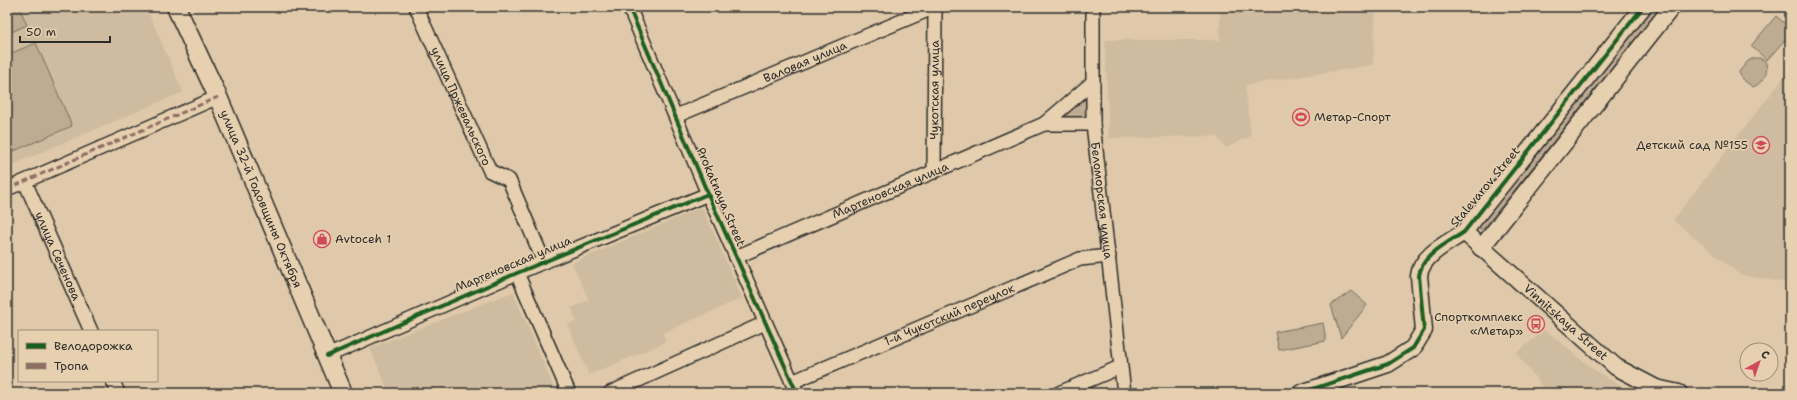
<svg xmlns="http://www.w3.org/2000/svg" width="1797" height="400" viewBox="0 0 1797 400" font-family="'Shantell Sans',sans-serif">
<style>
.built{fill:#cfbb9f}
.green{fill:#beac92;stroke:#746c5e}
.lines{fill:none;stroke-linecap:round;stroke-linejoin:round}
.minor-casing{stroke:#2b2b2b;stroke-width:16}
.tertiary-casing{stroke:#2b2b2b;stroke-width:19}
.secondary-casing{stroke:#2b2b2b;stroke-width:21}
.minor{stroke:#e7d0af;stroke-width:13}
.tertiary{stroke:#e7d0af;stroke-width:16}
.secondary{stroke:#e7d0af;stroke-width:18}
.quiet{stroke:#8d6e63;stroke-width:3;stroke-dasharray:6 3;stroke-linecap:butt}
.cycleway-casing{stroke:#e7d0af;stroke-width:6}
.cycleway{stroke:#1b5e20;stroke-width:4}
.labels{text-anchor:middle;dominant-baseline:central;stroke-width:3;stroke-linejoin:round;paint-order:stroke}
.street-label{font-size:12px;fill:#2b2b2b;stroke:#e7d0af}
.poi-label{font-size:12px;fill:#2b2b2b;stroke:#e7d0af;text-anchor:start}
</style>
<rect width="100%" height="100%" fill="#dfc9aa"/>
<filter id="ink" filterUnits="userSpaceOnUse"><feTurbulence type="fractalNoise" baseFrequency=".025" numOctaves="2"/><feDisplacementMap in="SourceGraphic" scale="8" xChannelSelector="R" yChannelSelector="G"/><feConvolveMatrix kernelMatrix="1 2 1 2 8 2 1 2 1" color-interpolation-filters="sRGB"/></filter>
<g filter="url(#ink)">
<g class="built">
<path d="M7,7H146L183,92L7,167Z"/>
<path d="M1220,7H1376L1373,65L1245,85L1251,136L1226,148L1216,136L1109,138L1105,40H1220Z"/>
<path d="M1790,69V283L1740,275L1673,220Z"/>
<path d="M702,207L742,298L663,333L666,342L589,375L568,325L577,321L571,308L589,300L572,263Z"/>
<path d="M513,292L556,393H389L370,348Z"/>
<path d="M1545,330L1593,369L1631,393H1547L1516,353Z"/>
</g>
<g class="green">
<path d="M7,7H19L27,25L7,34Z"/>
<path d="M1648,7H1661L1484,228L1480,230L1475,226Z"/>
<path d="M1776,16L1790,28V34L1767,60L1751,46Z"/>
<path d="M36,43L72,126L7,154V55Z"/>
<path d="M1754,58H1760L1765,61C1770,71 1763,83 1753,87L1742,79L1739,72L1748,61Z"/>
<path d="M1087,97V116L1060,118Z"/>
<path d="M1351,291L1367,305L1341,338L1331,305Z"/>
<path d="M1323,323L1326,341L1279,350L1275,332Z"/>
</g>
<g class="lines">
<g class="minor-casing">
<g id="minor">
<path id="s1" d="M416,7L490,171L509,180L544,262"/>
<path d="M629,7L708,194L797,393"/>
<path id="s2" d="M1093,7V124L1124,393"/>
<path id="s3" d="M676,116L935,7"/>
<path d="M1093,124H1044L1093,82"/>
<path id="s4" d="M934,172L935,7"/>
<path id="s5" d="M25,182L91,331"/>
<path d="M7,189L218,97"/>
<path id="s6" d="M736,257L1044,124"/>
<path d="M517,273L569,393"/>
<path d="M327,356L517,273L708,194"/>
<path d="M113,381L118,393"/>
<path id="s7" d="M792,382L1080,259L1109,256"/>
<path d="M610,393L765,323"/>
<path d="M1059,393L1120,367"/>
</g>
</g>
<g class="tertiary-casing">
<g id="tertiary">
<path id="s8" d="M1464,232L1616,367L1656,388L1679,393"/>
<path d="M1481,248L1672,7"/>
<path d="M1301,393L1388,364L1413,348L1424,330L1419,276C1421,255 1448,243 1464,232L1643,7"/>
</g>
</g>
<g class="secondary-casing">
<g id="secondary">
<path id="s9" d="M176,7L218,97L343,393"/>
</g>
</g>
<use href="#minor" class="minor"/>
<use href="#tertiary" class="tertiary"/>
<use href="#secondary" class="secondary"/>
<path class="quiet" d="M7,189L218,97"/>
<g class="cycleway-casing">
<g id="cycleway">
<path d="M629,7L708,194L797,393"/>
<path d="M327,356L517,273L708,194"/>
<path d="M1301,393L1388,364L1413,348L1424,330L1419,276C1421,255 1448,243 1464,232L1643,7"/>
</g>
</g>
<use href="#cycleway" class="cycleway"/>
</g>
</g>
<defs>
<g id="stadium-ring" transform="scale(0.9)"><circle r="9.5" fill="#e7d0af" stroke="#d1495b" stroke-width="1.5"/><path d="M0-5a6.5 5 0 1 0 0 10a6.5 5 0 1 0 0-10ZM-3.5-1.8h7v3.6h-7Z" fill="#d1495b"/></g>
<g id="school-ring" transform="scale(0.9)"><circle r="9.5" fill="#e7d0af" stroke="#d1495b" stroke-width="1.5"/><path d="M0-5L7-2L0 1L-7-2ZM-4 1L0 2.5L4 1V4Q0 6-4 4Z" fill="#d1495b"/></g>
<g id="shop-ring" transform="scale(0.9)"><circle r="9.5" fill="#e7d0af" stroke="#d1495b" stroke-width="1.5"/><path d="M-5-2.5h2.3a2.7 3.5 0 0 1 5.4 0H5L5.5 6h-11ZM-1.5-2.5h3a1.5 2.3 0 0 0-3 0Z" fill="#d1495b"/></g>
<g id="bus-ring" transform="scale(0.9)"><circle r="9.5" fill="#e7d0af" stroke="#d1495b" stroke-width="1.5"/><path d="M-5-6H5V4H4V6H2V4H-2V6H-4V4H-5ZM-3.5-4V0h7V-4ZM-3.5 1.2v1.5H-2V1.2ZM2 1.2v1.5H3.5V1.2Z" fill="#d1495b"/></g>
</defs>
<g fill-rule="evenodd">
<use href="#stadium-ring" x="1301" y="117"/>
<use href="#school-ring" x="1761" y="145"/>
<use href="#shop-ring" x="322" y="239"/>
<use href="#bus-ring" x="1536" y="324"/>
</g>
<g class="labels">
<g class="street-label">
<text stroke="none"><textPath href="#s3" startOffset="140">Валовая улица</textPath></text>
<text stroke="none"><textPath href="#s4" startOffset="82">Чукотская улица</textPath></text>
<text stroke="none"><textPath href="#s1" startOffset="109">улица Пржевальского</textPath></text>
<text transform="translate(1485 187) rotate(-50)">Stalevarov Street</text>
<text stroke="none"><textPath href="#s6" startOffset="168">Мартеновская улица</textPath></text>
<text transform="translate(721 197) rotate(67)">Prokatnaya Street</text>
<text stroke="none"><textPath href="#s9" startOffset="210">улица 32-й Годовщины Октября</textPath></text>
<text stroke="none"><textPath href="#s2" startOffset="194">Беломорская улица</textPath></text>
<text stroke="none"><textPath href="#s5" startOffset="81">улица Сеченова</textPath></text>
<text transform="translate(513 264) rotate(-23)">Мартеновская улица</text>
<text stroke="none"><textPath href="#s7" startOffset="171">1-й Чукотский переулок</textPath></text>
<text stroke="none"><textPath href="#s8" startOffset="136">Vinnitskaya Street</textPath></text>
</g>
<g class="poi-label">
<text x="1314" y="117">Метар-Спорт</text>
<text x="1748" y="145" text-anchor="end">Детский сад №155</text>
<text x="335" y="239">Avtoceh 1</text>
<text x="1523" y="317" text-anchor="end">Спорткомплекс<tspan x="1523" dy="14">«Метар»</tspan></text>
</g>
</g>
<rect width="1797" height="400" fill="none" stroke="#e7d0af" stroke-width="24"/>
<rect x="12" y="12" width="1773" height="376" fill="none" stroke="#2b2b2b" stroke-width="1.5" filter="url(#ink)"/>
<rect x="18" y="330" width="140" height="52" fill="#e7d0af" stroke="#9c8e7a"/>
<rect x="26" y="343" width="20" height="6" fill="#1b5e20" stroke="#9c8e7a"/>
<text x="54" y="350" font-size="12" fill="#2b2b2b">Велодорожка</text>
<rect x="26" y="363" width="20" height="6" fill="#8d6e63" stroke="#9c8e7a"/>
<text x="54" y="370" font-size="12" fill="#2b2b2b">Тропа</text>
<g transform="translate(1759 362) rotate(40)"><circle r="19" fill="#e7d0af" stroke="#9c8e7a"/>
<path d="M0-3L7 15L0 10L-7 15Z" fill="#d1495b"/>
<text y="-6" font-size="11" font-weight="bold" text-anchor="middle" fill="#2b2b2b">С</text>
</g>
<path d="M20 36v6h90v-6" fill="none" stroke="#2b2b2b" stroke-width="2"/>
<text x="26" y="36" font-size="12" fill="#2b2b2b" stroke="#e7d0af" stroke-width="3" paint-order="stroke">50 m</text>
</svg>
